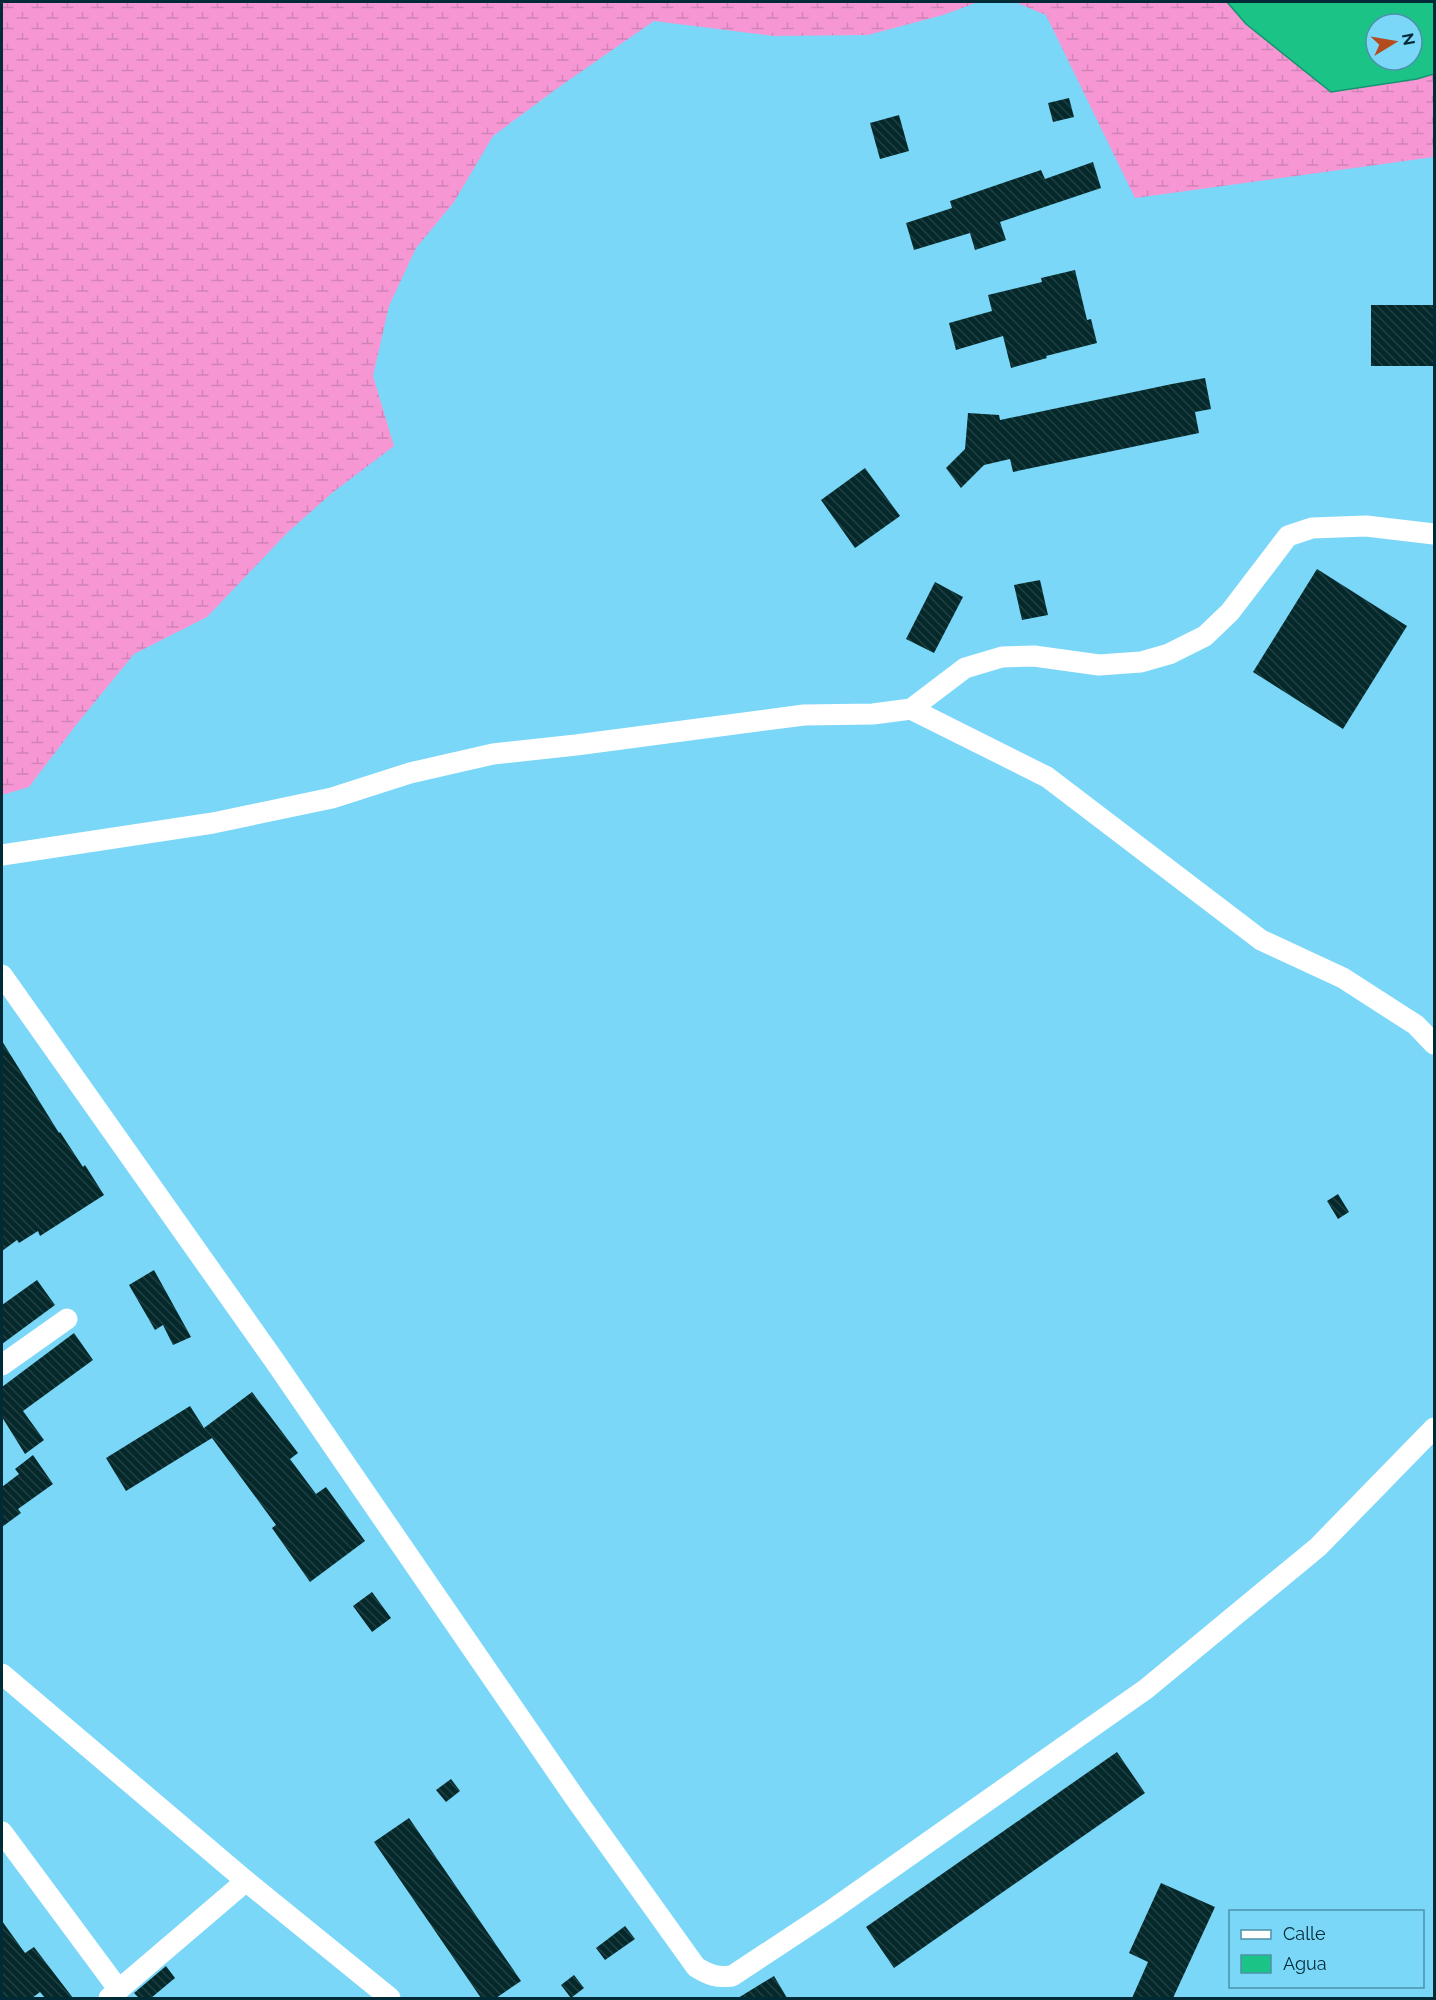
<svg xmlns="http://www.w3.org/2000/svg" width="1436" height="2000" viewBox="0 0 1436 2000" font-family="Raleway,sans-serif">
<style>
.wetland{fill:url(#wetland-marsh)}
.water{fill:#1cc387;stroke:#14956f;stroke-width:1.5;fill-rule:evenodd}
.building{fill:url(#building-back-hatch)}
.lines{fill:none;stroke-linecap:round;stroke-linejoin:round}
.minor{stroke:#fff;stroke-width:21}
</style>
<defs>
<pattern id="wetland-marsh" width="20" height="14" patternUnits="userSpaceOnUse" patternTransform="scale(1.5)"><rect width="20" height="14" fill="#f697d4"/><path d="M1 5h8M5 5V1M11 12h8M15 12V8" fill="none" stroke="#d182b7"/></pattern>
<pattern id="building-back-hatch" width="6" height="6" patternUnits="userSpaceOnUse" patternTransform="scale(1.5)"><rect width="6" height="6" fill="#05292b"/><path d="M-1 5l2 2M0 0l6 6M5-1l2 2" fill="none" stroke="#1f4042"/></pattern>
</defs>
<rect width="100%" height="100%" fill="#7bd7f7"/>
<g class="wetland">
<path d="M2,2H978L943,15L868,35L774,36L654,21L559,87L493,136L454,202L416,248L389,306L373,376L394,446L332,493L288,532L207,617L134,654L76,725L29,787L2,795Z"/>
<path d="M1015,2H1227L1246,24L1417,79L1434,74V157L1135,198L1046,15Z"/>
</g>
<path class="water" d="M1227,2H1434V74L1417,79L1331,92L1246,24ZM1376,24H1412V60H1376Z"/>
<g class="building">
<path d="M1069,98L1074,117L1053,122L1048,103Z"/>
<path d="M899,115L909,151L880,159L870,123Z"/>
<path d="M1093,162L1101,188L1000,222L1006,240L975,250L970,233L914,250L906,223L952,208L950,201L1041,170L1045,179Z"/>
<path d="M1075,270L1087,320L1091,319L1097,343L1046,356L1047,358L1011,368L1003,336L956,350L949,323L992,311L988,295L1042,282L1041,278Z"/>
<rect x="1371" y="305" width="63" height="61"/>
<path d="M1205,378L1211,409L1195,412L1199,433L1013,472L1010,459L984,465L961,488L946,468L965,449L968,413L999,415L1000,420L1172,384Z"/>
<path d="M865,468L900,516L855,548L821,500Z"/>
<path d="M1317,569L1407,626L1343,729L1253,672Z"/>
<path d="M1040,580L1048,615L1022,620L1014,585Z"/>
<path d="M935,582L963,597L934,653L906,639Z"/>
<path d="M2,1041L59,1133L60,1132L83,1167L85,1165L104,1195L40,1236L38,1231L19,1243L17,1240L2,1251Z"/>
<path d="M1338,1194L1349,1212L1338,1219L1327,1201Z"/>
<path d="M154,1270L191,1337L173,1345L163,1325L155,1330L129,1285Z"/>
<path d="M37,1280L55,1305L2,1344V1305Z"/>
<path d="M74,1333L93,1360L23,1411L44,1440L25,1454L2,1417V1387Z"/>
<path d="M252,1392L298,1453L290,1459L316,1494L326,1487L365,1541L310,1582L272,1528L276,1525L212,1438L126,1491L106,1458L190,1406L204,1428Z"/>
<path d="M33,1455L53,1484L18,1509L21,1513L2,1527V1487L19,1474L15,1469Z"/>
<path d="M372,1592L391,1618L372,1632L353,1606Z"/>
<path d="M1117,1752L1145,1793L894,1968L866,1927Z"/>
<path d="M451,1779L460,1791L446,1802L436,1790Z"/>
<path d="M409,1818L521,1981L496,1998H481L374,1842Z"/>
<path d="M1161,1883L1215,1907L1173,1998H1132L1148,1962L1129,1953Z"/>
<path d="M2,1921L25,1953L34,1947L73,1998H45L40,1992L32,1998H2Z"/>
<path d="M625,1926L635,1939L605,1960L596,1948Z"/>
<path d="M166,1966L175,1978L151,1998H139L134,1993Z"/>
<path d="M574,1975L584,1988L571,1998L561,1985Z"/>
<path d="M774,1976L787,1998H738Z"/>
</g>
<g class="lines">
<g class="minor">
<path d="M911,709L1047,777L1261,940L1343,978L1416,1025L1434,1044"/>
<path d="M2,855L213,823L332,798L410,773L493,754L576,745L804,715L873,714L911,709L965,668L1002,657L1034,656L1099,665L1141,662L1169,654L1205,636L1230,612L1288,536L1312,528L1366,526L1434,534"/>
<path d="M2,975L274,1360L575,1798L696,1967C709,1975 717,1978 732,1976L829,1912L1146,1689L1318,1547L1434,1428"/>
<path d="M2,1365L67,1319"/>
<path d="M2,1674L246,1881L390,1998"/>
<path d="M2,1832L119,1990"/>
<path d="M109,1998L246,1881"/>
</g>
</g>
<rect width="1436" height="2000" fill="none" stroke="#002a36" stroke-width="6"/>
<rect x="1229" y="1910" width="195" height="78" fill="#7bd7f7" stroke="#4a92aa" stroke-width="1.5"/>
<rect x="1241" y="1930" width="30" height="9" fill="#ffffff" stroke="#4a92aa" stroke-width="1.5"/>
<text x="1283" y="1940" font-size="18" fill="#002a36">Calle</text>
<rect x="1241" y="1955" width="30" height="18" fill="#1cc387" stroke="#4a92aa" stroke-width="1.5"/>
<text x="1283" y="1970" font-size="18" fill="#002a36">Agua</text>
<g transform="translate(1394 42) rotate(79)"><circle r="28" fill="#7bd7f7" stroke="#4a92aa" stroke-width="1.5"/>
<path d="M0-4.5L10 22L0 15L-10 22Z" fill="#b24c1f"/>
<text y="-9" font-size="16" font-weight="bold" text-anchor="middle" fill="#002a36">N</text>
</g>
</svg>
